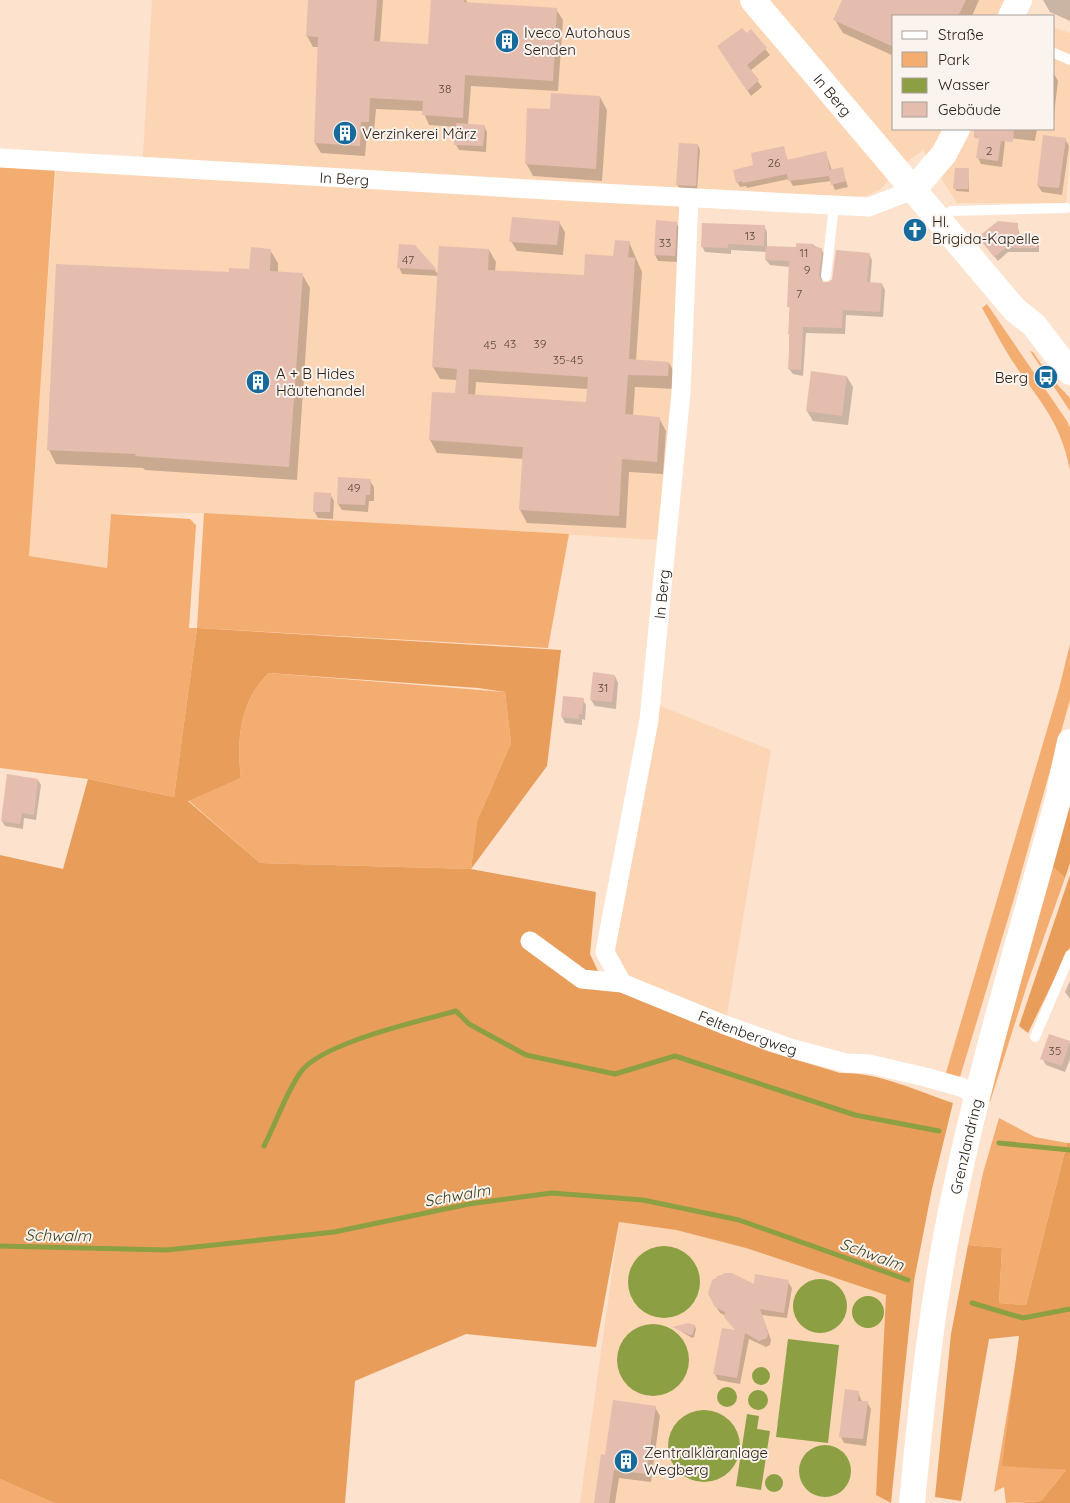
<svg xmlns="http://www.w3.org/2000/svg" width="1070" height="1503" viewBox="0 0 1070 1503" font-family="Quicksand,sans-serif">
<style>
.built{fill:#fcd5b5}
.green{fill:#f4ad71}
.forest{fill:#e99d5b;fill-rule:evenodd}
.water{fill:#8ca043}
.shadow{fill:#0003;fill-rule:evenodd}
.lines{fill:none;stroke-linecap:round;stroke-linejoin:round}
.stream{stroke:#8ca043;stroke-width:5}
.building{fill:#e5bdaf;fill-rule:evenodd}
.lane{stroke:#fff;stroke-width:10}
.street{stroke:#fff;stroke-width:19}
.secondary{stroke:#fff;stroke-width:26}
.labels{text-anchor:middle;dominant-baseline:central;stroke-width:4;stroke-linejoin:round;paint-order:stroke}
.number-label{font-size:12px;fill:#5b483d}
.poi-label{font-size:15px;fill:#2d2117;stroke:#faf3ee;text-anchor:start}
.street-label{font-size:15px;fill:#2d2117;stroke:#faf3ee}
.water-label{font-size:16px;font-style:italic;fill:#38411a;stroke:#faf3ee}
</style>
<rect width="100%" height="100%" fill="#fde2cd"/>
<g class="built">
<path d="M152,0H1009L1006,7L1029,16H894V129H1054V27L1070,33V156L1066,203H957L923,150L896,170L881,189L866,196L825,197L687,192L675,404L659,540L204,513L112,514L107,568L28,556L56,169L142,172Z"/>
<path d="M655,704L771,750L726,1021L624,980L607,950Z"/>
<path d="M619,1222L676,1230L746,1248L886,1295L876,1495L889,1503H580Z"/>
</g>
<g class="green">
<path d="M0,166L55,168L29,556L107,568L111,514L190,519L196,525L189,628H197L204,513L569,534L548,648L197,628L174,797L88,779L0,768Z"/>
<path d="M987,304L1067,421L1070,428V470C1060,419 1038,400 1011,359C1000,342 992,325 982,308Z"/>
<path d="M1030,351L1033,352L1050,377L1070,398V411Z"/>
<path d="M1070,644V700L1013,902L960,1077L945,1076L1059,689Z"/>
<path d="M269,673L505,692L511,743L477,821L471,869L260,863L188,800L241,778C236,740 240,700 269,673Z"/>
<path d="M1051,865L1065,878L1028,982L990,1102L985,1097Z"/>
<path d="M999,1118L1035,1137L1067,1143L1026,1305L999,1303L1002,1248L968,1245L983,1173Z"/>
<path d="M1023,1318L1034,1467L1066,1470L1041,1501L1006,1503L1004,1487L994,1492Z"/>
<path d="M0,1479L54,1503H0Z"/>
</g>
<g class="forest">
<path d="M197,628L561,650L547,766L471,869L596,892L590,954L605,986L767,1051L840,1073C878,1072 918,1091 953,1103L932,1189L914,1281L891,1503L876,1495L886,1295L746,1248L676,1230L619,1222L596,1347L466,1334L355,1381L345,1503H54L0,1479V855L63,869L88,779L174,797ZM269,673L478,688L505,692L511,743L477,821L471,869L260,863L188,801L241,778C236,740 240,700 269,673Z"/>
<path d="M1070,794V863L1065,878L1051,865Z"/>
<path d="M1070,875V947L1028,1033L1019,1026Z"/>
<path d="M1067,1143H1070V1503H1016L1041,1501L1066,1470L1002,1466L1019,1336L989,1339L961,1501L935,1497L951,1334L968,1245L1002,1248L999,1303L1026,1305Z"/>
</g>
<g class="water">
<circle cx="664" cy="1282" r="36"/>
<circle cx="820" cy="1306" r="27"/>
<circle cx="868" cy="1312" r="16"/>
<circle cx="653" cy="1360" r="36"/>
<path d="M788,1339L839,1345L828,1443L776,1437Z"/>
<circle cx="761" cy="1376" r="9"/>
<circle cx="727" cy="1397" r="10"/>
<circle cx="758" cy="1400" r="10"/>
<circle cx="704" cy="1446" r="36"/>
<path d="M747,1414L759,1416L757,1429L770,1431L761,1490L736,1486Z"/>
<circle cx="825" cy="1471" r="26"/>
<circle cx="774" cy="1483" r="9"/>
</g>
<g class="shadow">
<path d="M309,0H383L380,42L430,46L432,0H466L468,4L556,9L563,20L558,91L471,86L468,125L484,126L487,132L486,152L459,150L456,145L457,127L429,125L423,111L376,109L374,132H367L365,156L321,153L315,143L319,47H313L307,36Z"/>
<path d="M844,0H979L972,16H894V56L843,33L835,20Z"/>
<path d="M1043,0H1070V21L1050,12Z"/>
<path d="M751,31L770,55L750,71L762,87L751,96L722,52Z"/>
<path d="M1054,74L1058,81L1054,114Z"/>
<path d="M600,97L607,110L602,181L533,176L526,163L551,111Z"/>
<path d="M985,129L1001,130L1004,133V129H1037L1035,141L1009,138L1006,133L1002,167L981,164L978,158Z"/>
<path d="M1065,139L1069,146L1062,195L1042,192L1038,186Z"/>
<path d="M698,145L700,150L697,190L680,189L677,184Z"/>
<path d="M783,148L788,161L826,153L832,171L842,169L848,187L835,190L831,181L793,186L789,179L747,188L746,186L740,187L737,182L755,166Z"/>
<path d="M968,169L969,192L956,191L955,188Z"/>
<path d="M559,222L565,232L563,255L517,251L511,241Z"/>
<path d="M676,223L680,229L678,262L658,261L655,255Z"/>
<path d="M1017,224L1020,236L1036,235L1039,240V252H1008L998,261L983,242Z"/>
<path d="M764,226L767,232V247L797,249L813,245L821,249L825,255L822,283L826,284L869,254L872,260L870,284H882L885,290L883,317L846,315L845,334L806,333L803,376L793,374L789,369L790,267L770,265L766,260L767,252L731,250V254L705,252L702,246Z"/>
<path d="M629,242L642,272L636,361L669,363L676,375L675,389L635,387L633,416L659,418L666,431L663,474L629,472L626,528L527,523L520,510L524,459L437,453L430,440L433,393L457,395V380L440,379L433,367L439,276L402,274L399,267L414,246L439,275L489,250L496,262L495,272L585,276L614,258ZM476,382L588,389L587,403L475,396Z"/>
<path d="M270,250L278,263V273L302,274L310,288L297,480L145,470L143,468L56,464L49,450L58,265L230,274L250,271Z"/>
<path d="M847,377L853,387L848,425L813,421L807,411Z"/>
<path d="M370,481L374,487V501H369L368,512L342,510L338,504Z"/>
<path d="M330,494L334,501L333,519L318,518L314,511Z"/>
<path d="M615,676L618,683L616,709L595,706L591,700Z"/>
<path d="M583,700L586,705L585,720L582,719V725L565,723L562,717Z"/>
<path d="M38,780L41,785L36,820L24,818L23,829L5,826L2,821Z"/>
<path d="M1070,981V999L1065,992Z"/>
<path d="M1050,1035L1070,1043V1059L1065,1072L1046,1065L1042,1058Z"/>
<path d="M732,1274L754,1286L788,1282L792,1288L787,1318L762,1315L771,1340L770,1345L766,1347L749,1339L740,1384L718,1380L715,1374L736,1331L726,1316L720,1313L709,1294L710,1287L718,1276Z"/>
<path d="M695,1326L696,1329L694,1337L692,1338L674,1327Z"/>
<path d="M858,1392L862,1402H867L871,1409L866,1446L844,1443L841,1437Z"/>
<path d="M655,1407L660,1416L651,1482L619,1478L615,1503H596L606,1456Z"/>
</g>
<g class="lines">
<g class="stream">
<path d="M999,1143L1070,1150"/>
<path d="M264,1146C276,1123 285,1095 300,1073C320,1043 420,1021 456,1011L469,1024L526,1055L615,1074L675,1056L855,1115L939,1131"/>
<path d="M0,1246L167,1250L334,1232L469,1204L552,1193L643,1200L739,1220L908,1280"/>
<path d="M972,1303L1023,1318L1070,1309"/>
</g>
</g>
<g class="building">
<path d="M308,0H377L374,41L428,44L431,0H464V2L557,8L553,81L465,75L463,118L422,115L423,101L370,98L369,122H361L360,146L314,143L318,37L306,36Z"/>
<path d="M842,0H966L958,16H894V47L833,20Z"/>
<path d="M742,28L747,33L751,29L767,48L747,65L759,80L747,91L717,46Z"/>
<path d="M551,93L600,96L596,169L525,164L527,108L550,109Z"/>
<path d="M456,123L485,125L483,146L454,145Z"/>
<path d="M974,129H1014L1013,142L1001,141L998,161L976,158L979,139H983L974,138Z"/>
<path d="M1043,135L1066,138L1059,188L1037,186Z"/>
<path d="M679,143L698,144L696,186L676,185Z"/>
<path d="M784,146L787,160L826,151L830,170L843,167L846,181L831,185L829,176L788,181L787,174L743,183L742,181L736,183L733,170L753,165L751,153Z"/>
<path d="M955,168H969L968,189H953Z"/>
<path d="M512,217L560,221L557,245L509,242Z"/>
<path d="M656,220L677,222L675,256L654,255Z"/>
<path d="M998,221L1018,223V234H1037V248H1006L994,257L978,237Z"/>
<path d="M702,223L765,225L764,246L728,244V248L701,247Z"/>
<path d="M615,240L630,241L628,257L635,258L629,359L669,362L668,376L628,375L625,414L660,417L657,462L622,459L619,516L519,510L523,447L429,440L432,392L455,393L457,369L432,367L439,246L489,249L488,270L584,275L585,254L613,256ZM469,369L588,377L586,402L468,394Z"/>
<path d="M796,243L814,244L813,247L822,248L819,275L822,282H828L832,280L836,250L870,253L867,282L882,283L880,312L843,310L842,328L803,327L801,370L788,369L790,334H788L790,307H787L789,261L765,260L766,246L796,247Z"/>
<path d="M399,244L415,245L437,270L397,268Z"/>
<path d="M251,247L271,249L270,271L303,273L289,467L135,456L136,454L47,450L56,264L229,272V268L249,269Z"/>
<path d="M811,371L847,376L842,416L806,411Z"/>
<path d="M338,477L371,479L370,495H366L365,505L337,504Z"/>
<path d="M314,492L331,493L330,512H313Z"/>
<path d="M593,672L615,675L612,702L590,700Z"/>
<path d="M563,696L584,698L582,714H579V719L561,717Z"/>
<path d="M7,774L38,779L34,815L22,813L20,824L1,821Z"/>
<path d="M1049,1034L1070,1041L1062,1066L1040,1059Z"/>
<path d="M725,1273H732L754,1284L755,1274L789,1280L784,1313L760,1309L768,1333L767,1338L759,1341L745,1333L737,1378L713,1374L722,1328L735,1330L724,1317L725,1312L715,1307L708,1294L712,1280Z"/>
<path d="M688,1323L695,1325L693,1334L690,1335L672,1327Z"/>
<path d="M845,1389L859,1391L858,1401H868L863,1439L839,1437Z"/>
<path d="M613,1400L656,1406L646,1474L614,1470L609,1503H594L601,1454L605,1455Z"/>
</g>
<g class="lines">
<g class="lane">
<path d="M1054,53L1070,60"/>
<path d="M941,220L951,211L1066,208"/>
<path d="M826,276L834,205"/>
<path d="M1035,1037L1070,955"/>
</g>
<g class="street">
<path id="s1" d="M0,158L582,192L869,207L913,190"/>
<path id="s2" d="M530,941L582,979L622,983L725,1025L790,1048L846,1063L869,1064L925,1077L961,1087L978,1096"/>
<path id="s3" d="M622,983L605,952L649,720L681,393L689,198"/>
</g>
<g class="secondary">
<path id="s4" d="M753,0L1015,310L1034,325L1070,372"/>
<path d="M1011,16L1019,0"/>
<path d="M913,190L944,154L957,129"/>
<path d="M1060,788L1070,742"/>
<path id="s5" d="M912,1503C922,1397 933,1292 956,1188C984,1056 1024,926 1059,796L1070,772"/>
</g>
</g>
<defs>
<g id="building-disc" transform="scale(1.25)"><circle r="9.5" fill="#166b9c" stroke="#faf3ee"/><path d="M-4-6H4V6H1V3H-1V6H-4ZM-2.5-4.3h1.7v1.8h-1.7ZM.8-4.3h1.7v1.8H.8ZM-2.5-1h1.7V.8h-1.7ZM.8-1h1.7V.8H.8Z" fill="#fff"/></g>
<g id="church-disc" transform="scale(1.25)"><circle r="9.5" fill="#166b9c" stroke="#faf3ee"/><path d="M-1.2-6h2.4v3.5h3.3v2.4h-3.3V6h-2.4V-.1h-3.3v-2.4h3.3Z" fill="#fff"/></g>
<g id="bus-disc" transform="scale(1.25)"><circle r="9.5" fill="#166b9c" stroke="#faf3ee"/><path d="M-5-6H5V4H4V6H2V4H-2V6H-4V4H-5ZM-3.5-4V0h7V-4ZM-3.5 1.2v1.5H-2V1.2ZM2 1.2v1.5H3.5V1.2Z" fill="#fff"/></g>
</defs>
<g fill-rule="evenodd">
<use href="#building-disc" x="507" y="41"/>
<use href="#building-disc" x="345" y="133"/>
<use href="#church-disc" x="915" y="230"/>
<use href="#bus-disc" x="1046" y="377"/>
<use href="#building-disc" x="258" y="382"/>
<use href="#building-disc" x="626" y="1461"/>
</g>
<g class="labels">
<g class="number-label">
<text x="445" y="88">38</text>
<text x="989" y="150">2</text>
<text x="774" y="162">26</text>
<text x="750" y="235">13</text>
<text x="665" y="242">33</text>
<text x="804" y="252">11</text>
<text x="408" y="259">47</text>
<text x="807" y="269">9</text>
<text x="799" y="293">7</text>
<text x="510" y="343">43</text>
<text x="540" y="343">39</text>
<text x="490" y="344">45</text>
<text x="568" y="359">35-45</text>
<text x="354" y="487">49</text>
<text x="603" y="687">31</text>
<text x="1055" y="1050">35</text>
</g>
<g class="poi-label">
<text x="524" y="32">Iveco Autohaus<tspan x="524" dy="17">Senden</tspan></text>
<text x="362" y="133">Verzinkerei März</text>
<text x="932" y="221">Hl.<tspan x="932" dy="17">Brigida-Kapelle</tspan></text>
<text x="276" y="373">A + B Hides<tspan x="276" dy="17">Häutehandel</tspan></text>
<text x="1028" y="377" text-anchor="end">Berg</text>
<text x="644" y="1452">Zentralkläranlage<tspan x="644" dy="17">Wegberg</tspan></text>
</g>
<g class="street-label">
<text stroke="none"><textPath href="#s4" startOffset="124">In Berg</textPath></text>
<text stroke="none"><textPath href="#s1" startOffset="345">In Berg</textPath></text>
<text stroke="none"><textPath href="#s3" startOffset="398">In Berg</textPath></text>
<text stroke="none"><textPath href="#s2" startOffset="240">Feltenbergweg</textPath></text>
<text stroke="none"><textPath href="#s5" startOffset="361">Grenzlandring</textPath></text>
</g>
<g class="water-label">
<text transform="translate(457 1195) rotate(-10)">Schwalm</text>
<text transform="translate(58 1235) rotate(1)">Schwalm</text>
<text transform="translate(872 1254) rotate(20)">Schwalm</text>
</g>
</g>
<rect x="892" y="15" width="162" height="115" fill="#faf3ee" stroke="#a89f98"/>
<rect x="902" y="31" width="25" height="8" fill="#ffffff" stroke="#a89f98"/>
<text x="938" y="40" font-size="15" fill="#2d2117">Straße</text>
<rect x="902" y="52" width="25" height="15" fill="#f4ad71" stroke="#a89f98"/>
<text x="938" y="65" font-size="15" fill="#2d2117">Park</text>
<rect x="902" y="78" width="25" height="15" fill="#8ca043" stroke="#a89f98"/>
<text x="938" y="90" font-size="15" fill="#2d2117">Wasser</text>
<rect x="902" y="102" width="25" height="15" fill="#e5bdaf" stroke="#a89f98"/>
<text x="938" y="115" font-size="15" fill="#2d2117">Gebäude</text>
</svg>
